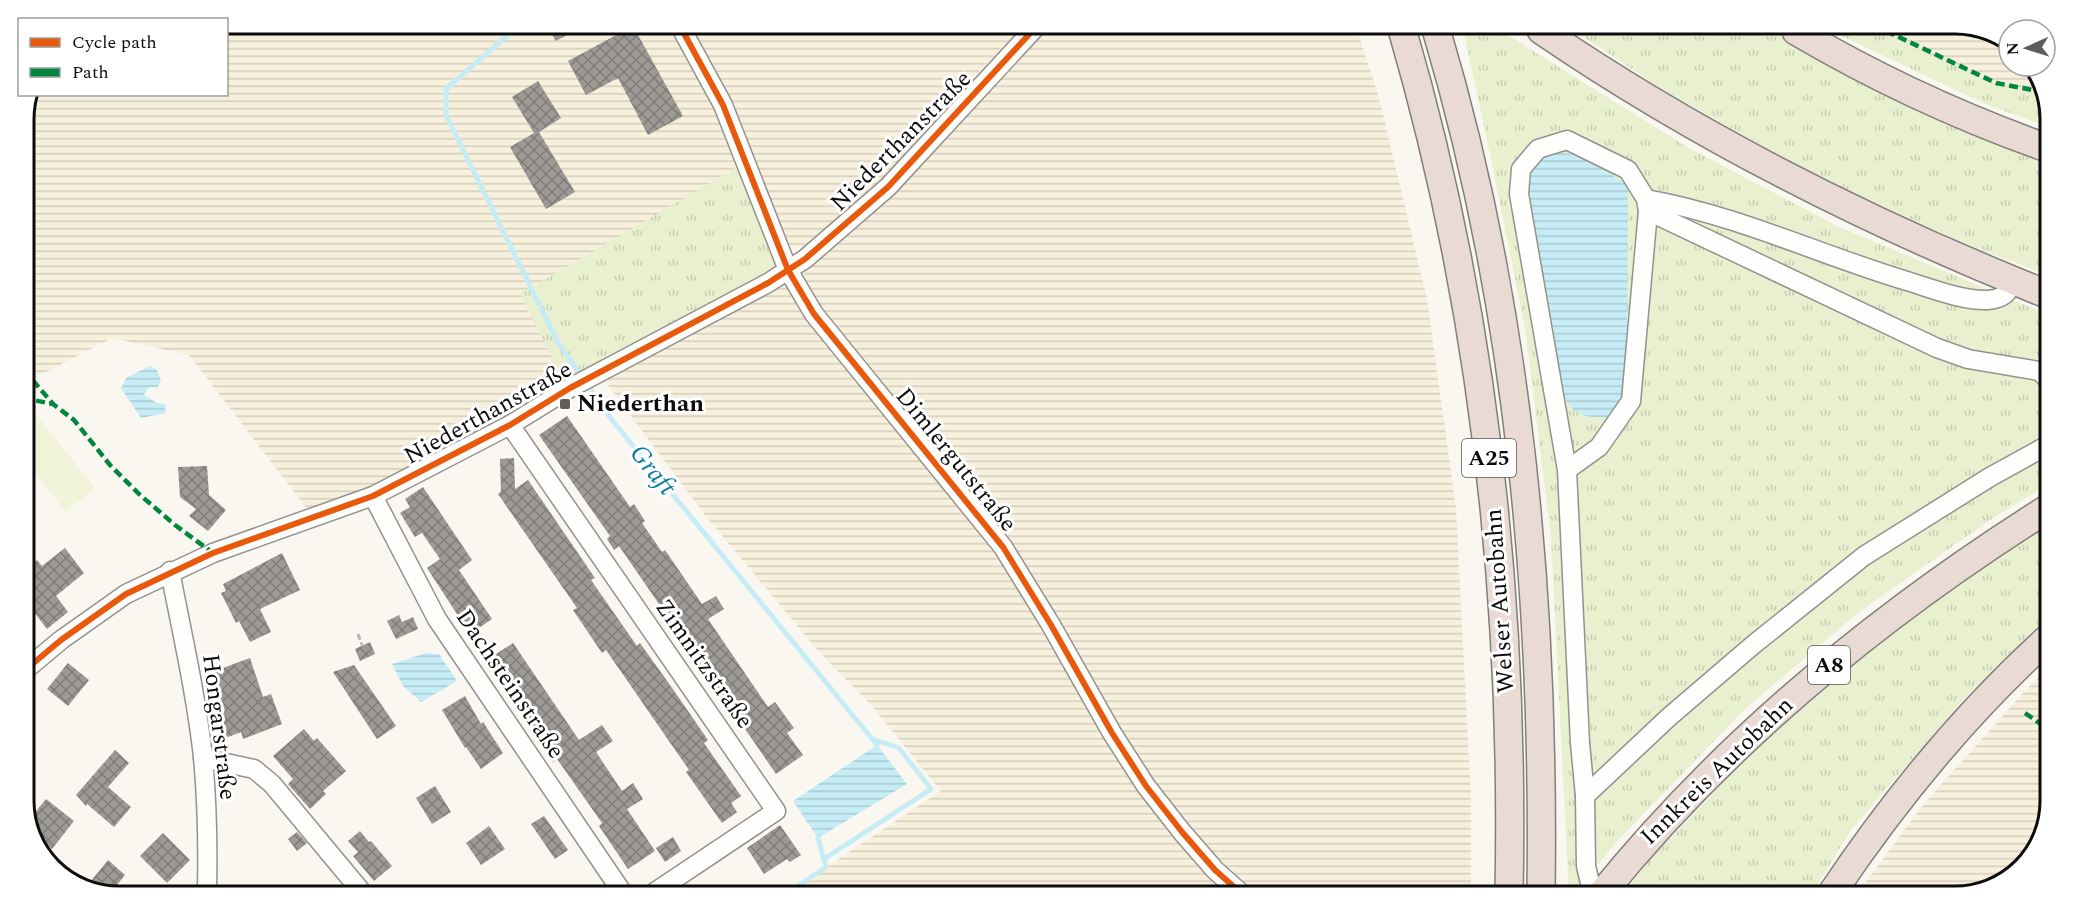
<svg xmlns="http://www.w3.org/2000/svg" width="2075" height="921" viewBox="0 0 2075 921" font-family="Spectral,serif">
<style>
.farmland{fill:url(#farmland-rules)}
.grass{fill:url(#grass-tufts)}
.pitch{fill:#f1f4d9}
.water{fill:url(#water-rules)}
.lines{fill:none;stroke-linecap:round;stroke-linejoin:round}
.stream{stroke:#c6edf5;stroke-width:5}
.building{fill:url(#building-cross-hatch)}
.minor-casing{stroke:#93928f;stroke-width:21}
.highway-casing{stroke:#807f7c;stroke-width:30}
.path{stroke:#b7b6b5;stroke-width:3;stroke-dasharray:6 3;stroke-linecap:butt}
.minor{stroke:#fefefd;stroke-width:18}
.highway{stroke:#e9dad4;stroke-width:27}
.quiet{stroke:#00873e;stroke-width:4.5;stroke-dasharray:9 4.5;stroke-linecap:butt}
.cycleway-casing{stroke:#fff;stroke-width:10}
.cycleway{stroke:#e8590c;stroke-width:6}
.poi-dot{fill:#5f5e5c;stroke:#fff;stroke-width:2}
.labels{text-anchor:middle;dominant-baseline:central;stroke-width:6;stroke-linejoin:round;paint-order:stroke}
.shield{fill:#fff;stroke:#555;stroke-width:1.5}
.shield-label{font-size:22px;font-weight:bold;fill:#0c0c0c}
.street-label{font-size:24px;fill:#0c0c0c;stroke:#fff}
.poi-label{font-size:24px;font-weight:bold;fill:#0c0c0c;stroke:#fff;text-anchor:start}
.water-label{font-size:26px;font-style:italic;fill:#137ba0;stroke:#fff}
.rim{fill:none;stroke:#0c0c0c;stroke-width:3}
</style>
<defs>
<pattern id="farmland-rules" width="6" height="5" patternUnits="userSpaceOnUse" patternTransform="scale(1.5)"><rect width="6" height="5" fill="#f7f0dc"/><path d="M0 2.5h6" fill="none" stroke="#d3cdbc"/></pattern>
<pattern id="grass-tufts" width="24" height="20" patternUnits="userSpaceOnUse" patternTransform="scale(1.5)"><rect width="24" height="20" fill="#e8f0cf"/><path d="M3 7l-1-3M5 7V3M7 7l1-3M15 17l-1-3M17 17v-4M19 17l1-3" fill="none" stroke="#c6cdb1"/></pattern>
<pattern id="water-rules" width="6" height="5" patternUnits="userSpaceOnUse" patternTransform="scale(1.5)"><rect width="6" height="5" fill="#c6edf5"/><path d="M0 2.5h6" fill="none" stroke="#a9cad1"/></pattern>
<pattern id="building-cross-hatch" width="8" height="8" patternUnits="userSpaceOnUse" patternTransform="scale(1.5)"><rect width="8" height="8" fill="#9d9a96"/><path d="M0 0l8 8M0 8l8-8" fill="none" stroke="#7e7c79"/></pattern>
</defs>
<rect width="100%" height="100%" fill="#faf7f0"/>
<g class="farmland">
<path d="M227,24L675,26L720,112L741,165L566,385L411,471L308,510L189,355L112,338L33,379L24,387V114L33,95L226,94Z"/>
<path d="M692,26L1021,28L948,104L876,188L839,221L806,246L793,248L785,239L724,88Z"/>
<path d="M1044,28L1357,29L1379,98L1427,299L1456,508L1471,799V895L1252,894L1242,885L1188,829L1120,729L1062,625L993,520L810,297L802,280L807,264L869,215L932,153Z"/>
<path d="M1886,31H1992L2009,45V66H2035L2044,95L1996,83Z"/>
<path d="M783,283L957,498L1011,570L1112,749L1234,894L789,892L941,791L870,704L819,652L704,514L605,381Z"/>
<path d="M2045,671L2044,838L2008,881L1956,897H1855L1922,806L2024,692Z"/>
</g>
<g class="grass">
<path d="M1463,29H1498L1687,147L1839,227L2049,315L2047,485L1993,518L1859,612L1745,709L1621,837L1573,895H1569L1551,537L1525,328L1489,149Z"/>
<path d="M1573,30L1778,31L1935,120L2050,163L2049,275L1983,251L1826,181L1665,91Z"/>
<path d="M1831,31H1886L1996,83L2044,95L2051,114V128L1988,105Z"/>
<path d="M741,165L778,269L566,385L520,294Z"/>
<path d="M2047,525L2046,618L1967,695L1851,830L1811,896H1622L1649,861L1780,723L1936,598Z"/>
</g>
<path class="pitch" d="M34,412L95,488L66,512L24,460V420Z"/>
<g class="water">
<path d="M1552,152L1583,155L1628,186L1627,358L1624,396L1609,417C1584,418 1573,416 1562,392L1526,194L1533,166Z"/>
<path d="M150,366L157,370L161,381L158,387H149L144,395L157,403L165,404L166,413L141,418L121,388L126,378Z"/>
<path d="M426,653L439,654L457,681L421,702L403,686L392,664Z"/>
<path d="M877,745L907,784L818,838L793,801Z"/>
</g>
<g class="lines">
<g class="stream">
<path d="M518,26L446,89V115L558,343L612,420L877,745"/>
<path d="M824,859L931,789L899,748L872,739"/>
<path d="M789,892L826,867L818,838"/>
</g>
</g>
<g class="building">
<path d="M547,26H583L556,41Z"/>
<path d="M633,26L683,116L648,135L618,78L586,95L568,61Z"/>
<path d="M538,81L561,118L539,132L575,192L546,209L510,147L534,133L512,97Z"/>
<path d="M567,416L630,507L634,504L645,521L642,523L662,552L665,550L702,604L716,596L724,609L708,619L768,707L775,702L794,728L787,733L803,755L776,774L619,546L614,550L607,539L610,536L539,435Z"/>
<path d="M514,458L515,489L528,480L595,578L591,580L637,646L640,643L670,685L708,740L704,743L741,796L731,803L737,812L722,823L686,772L689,770L606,650L602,653L573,610L577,608L498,494L501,491L500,459Z"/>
<path d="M207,466L209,495L226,510L208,531L189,516L196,509L180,497L178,467Z"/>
<path d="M423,487L472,560L459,570L492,619L470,634L427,568L440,559L422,533L415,537L400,513L410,507L405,499Z"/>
<path d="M65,548L84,573L56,596L68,612L47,629L24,599V595L32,589L24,579V570L37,560L42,566Z"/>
<path d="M282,553L300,590L260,609L271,632L250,642L239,621L236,623L221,593L226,591L223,584Z"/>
<path d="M399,615L402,622L413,617L418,629L396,639L387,621Z"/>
<path d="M370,642L375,654L360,661L355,649Z"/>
<path d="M513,643L579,740L602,725L613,741L596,752L622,791L633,783L643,799L627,809L655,851L628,869L599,826L602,823L557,759L553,762L485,661Z"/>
<path d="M250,658L263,697L271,694L282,724L243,739L241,732L223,739L215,715L225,711L212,672Z"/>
<path d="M68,663L89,680L68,706L47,689Z"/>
<path d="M354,665L396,726L377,739L333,672Z"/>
<path d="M465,696L481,724L483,722L503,753L481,769L466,747L465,748L442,710Z"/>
<path d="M304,729L314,741L317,738L346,771L323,791L326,794L310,809L288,784L293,779L273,756Z"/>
<path d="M115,750L129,763L108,787L131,807L114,827L87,804L86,806L76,795Z"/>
<path d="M435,786L451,812L432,824L416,798Z"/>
<path d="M46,799L74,821L52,849L33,834L29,820Z"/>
<path d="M544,816L568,850L555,859L531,824Z"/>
<path d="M780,825L801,855L790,862L787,859L764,874L747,848Z"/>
<path d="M489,826L505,849L481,865L466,843Z"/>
<path d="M360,831L369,842L371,841L392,866L374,881L353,856L358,852L348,841Z"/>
<path d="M297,832L307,843L297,851L288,839Z"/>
<path d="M163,833L190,860L167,883L140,856Z"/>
<path d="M673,837L681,851L665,862L656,848Z"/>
<path d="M108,860L125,875L113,890H101L91,881Z"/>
</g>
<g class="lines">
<g class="minor-casing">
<g id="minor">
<path d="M680,26L723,105L788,270L814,314L1003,547L1051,625L1112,733L1146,786L1182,832L1215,870L1242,894"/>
<path d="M1646,199C1737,215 1820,255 1907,281C1930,288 1963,301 1987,300C2002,299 2008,294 2014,281"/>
<path d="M1648,211L1937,348L1968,359L2039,371L2048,379"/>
<path d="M510,425L776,811L655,892"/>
<path d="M1567,470L1599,447L1631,401L1648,211L1646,199L1628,170L1567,140L1538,149L1521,169L1519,194L1567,470L1580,743L1585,796L1586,866L1593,896"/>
<path d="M373,496L437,619L622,892"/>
<path d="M170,571C182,633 196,694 203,757C207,801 208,846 207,890"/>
<path d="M24,671L61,640L126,594L213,553L373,496L510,425L570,388L768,283L805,259L888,187L1035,28"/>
<path d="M203,758L254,769L272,784L361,891"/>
<path d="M1585,796L1669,717L1753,645L1864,556L1990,477L2048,445"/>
</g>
</g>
<g class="highway-casing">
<g id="highway">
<path d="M1402,29C1484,310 1515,603 1509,895"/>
<path d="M1436,29C1520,310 1545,603 1541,895"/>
<path d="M1541,30C1699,138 1871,224 2049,295"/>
<path d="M1796,31C1876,78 1962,118 2050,149"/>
<path d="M1600,896C1725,741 1879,615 2047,509"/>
<path d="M1830,896C1892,803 1963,716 2046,640"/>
</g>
</g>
<path class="path" d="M358,634L362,645"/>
<use href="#minor" class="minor"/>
<use href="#highway" class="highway"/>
<g class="quiet">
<path d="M1886,31L1996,83L2043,92"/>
<path d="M24,370L53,404"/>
<path d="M24,405L33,400L53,404L74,420L110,465L139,494L175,525L213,553"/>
<path d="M2025,713L2045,727"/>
</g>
<g class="cycleway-casing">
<g id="cycleway">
<path d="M680,26L723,105L788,270L814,314L1003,547L1051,625L1112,733L1146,786L1182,832L1215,870L1242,894"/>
<path d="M24,671L61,640L126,594L213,553L373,496L510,425L570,388L768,283L805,259L888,187L1035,28"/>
</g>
</g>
<use href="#cycleway" class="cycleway"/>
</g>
<rect class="poi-dot" x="559" y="398" width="12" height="12" rx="3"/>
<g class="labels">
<g class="shield">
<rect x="1462" y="439" width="54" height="38" rx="4.5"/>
<rect x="1808" y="646" width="42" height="38" rx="4.5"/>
</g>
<g class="shield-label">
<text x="1489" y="458">A25</text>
<text x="1829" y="665">A8</text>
</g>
<g class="street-label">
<text transform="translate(901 141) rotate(-45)">Niederthanstraße</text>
<text transform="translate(488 413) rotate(-29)">Niederthanstraße</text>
<text transform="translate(956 460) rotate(51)">Dimlergutstraße</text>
<text transform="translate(1500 601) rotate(-94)">Welser Autobahn</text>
<text transform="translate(704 664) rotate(55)">Zimnitzstraße</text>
<text transform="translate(510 684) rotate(56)">Dachsteinstraße</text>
<text transform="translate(219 727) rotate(83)">Hongarstraße</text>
<text transform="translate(1717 771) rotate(-44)">Innkreis Autobahn</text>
</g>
<g class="poi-label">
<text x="577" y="404">Niederthan</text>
</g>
<g class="water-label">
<text transform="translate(653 470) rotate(51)">Graft</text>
</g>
</g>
<path d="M0 0H2075V921H0ZM119 34H1955A85 85 0 0 1 2040 119V801A85 85 0 0 1 1955 886H119A85 85 0 0 1 34 801V119A85 85 0 0 1 119 34Z" fill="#fff" fill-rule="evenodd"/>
<path class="rim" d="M119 34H1955A85 85 0 0 1 2040 119V801A85 85 0 0 1 1955 886H119A85 85 0 0 1 34 801V119A85 85 0 0 1 119 34Z"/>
<rect x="18" y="18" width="210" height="78" fill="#ffffff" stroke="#9e9e9e" stroke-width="1.5"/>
<rect x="30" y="38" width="30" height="9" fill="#e8590c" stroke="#9e9e9e" stroke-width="1.5"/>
<text x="72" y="48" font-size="18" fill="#0c0c0c">Cycle path</text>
<rect x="30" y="68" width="30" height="9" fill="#00873e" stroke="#9e9e9e" stroke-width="1.5"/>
<text x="72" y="78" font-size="18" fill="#0c0c0c">Path</text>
<g transform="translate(2027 48) rotate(267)"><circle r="28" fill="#ffffff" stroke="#9e9e9e" stroke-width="1.5"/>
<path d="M0-4.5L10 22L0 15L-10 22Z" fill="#5f5e5c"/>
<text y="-9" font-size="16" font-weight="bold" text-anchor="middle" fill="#0c0c0c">N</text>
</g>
</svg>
